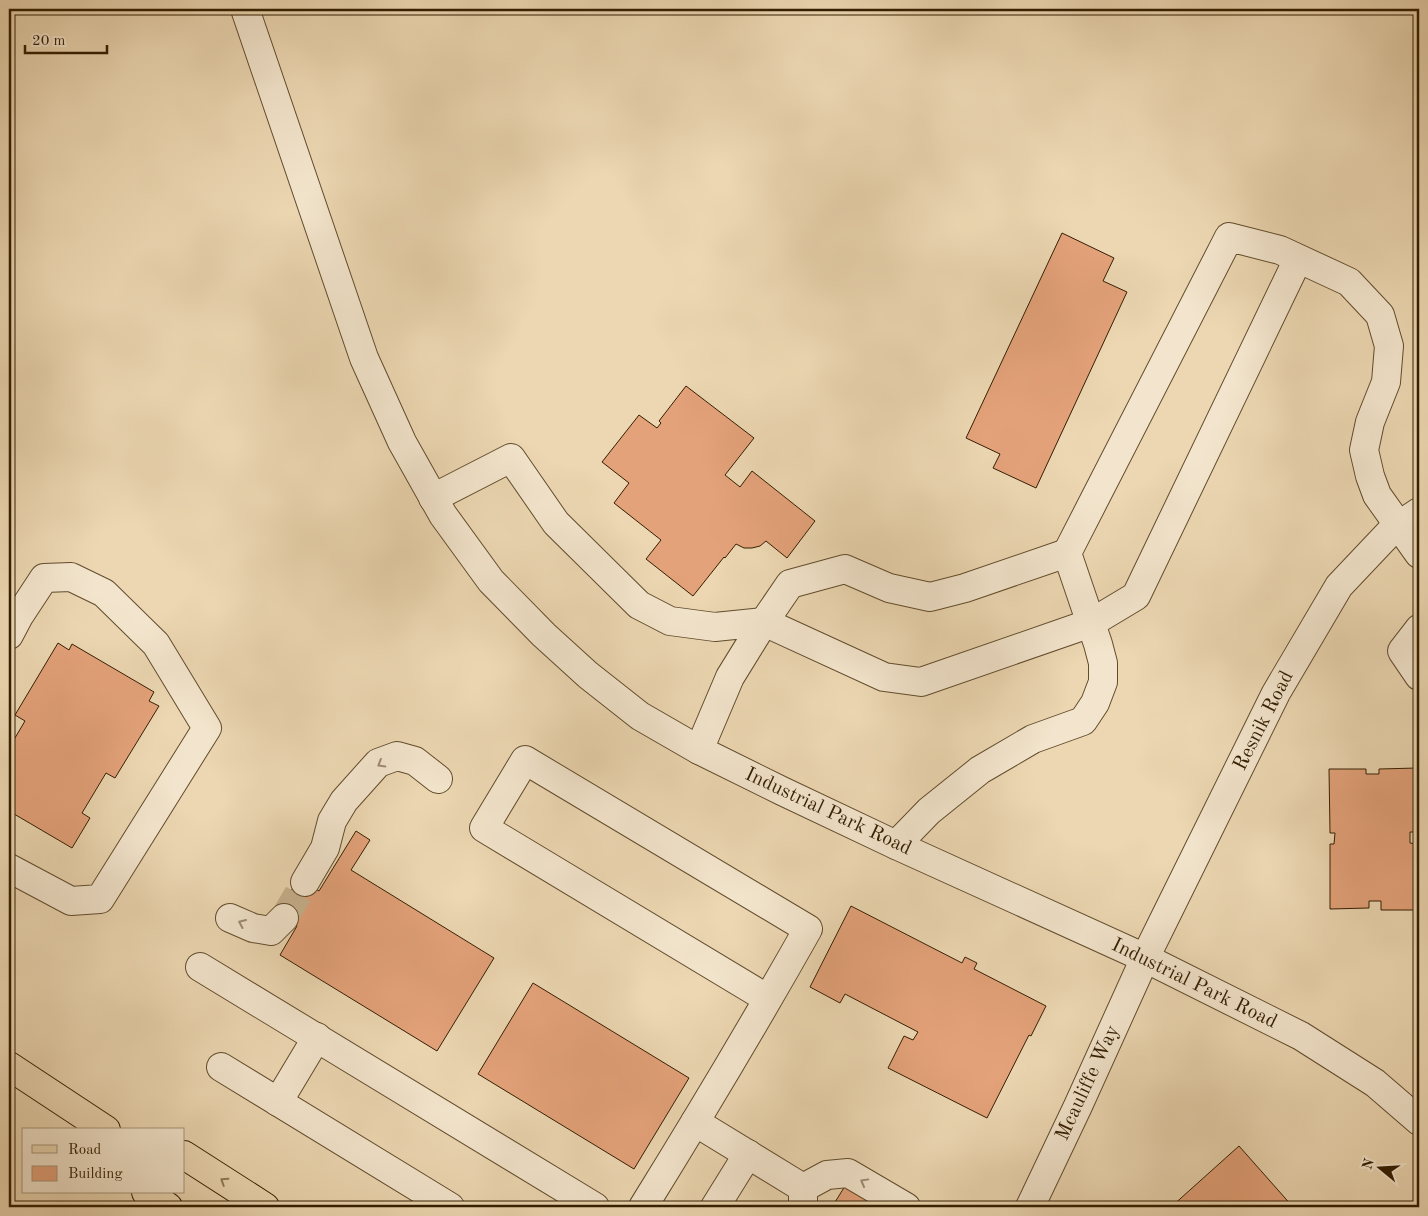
<svg xmlns="http://www.w3.org/2000/svg" width="1428" height="1216" viewBox="0 0 1428 1216" font-family="'Old Standard TT',serif">
<style>
.building{fill:#e4a27a;stroke:#331e00}
.lines{fill:none;stroke-linecap:round;stroke-linejoin:round}
.minor-tunnel{stroke:#c7b28e;stroke-width:28;stroke-dasharray:28 14;stroke-linecap:butt}
.minor-casing{stroke:#614c2c;stroke-width:30}
.major-casing{stroke:#331e00;stroke-width:30}
.minor{stroke:#f3e5cd;stroke-width:28}
.major{stroke:#ecd7b2;stroke-width:28}
.oneway{stroke:#9d8b71}
.oneway2{stroke:#907a59}
.labels{text-anchor:middle;dominant-baseline:central;stroke-width:4;stroke-linejoin:round;paint-order:stroke}
.street-label{font-size:20px;fill:#331e00;stroke:#f3e5cd}
</style>
<rect width="100%" height="100%" fill="#ecd7b2"/>
<filter id="stains"><feTurbulence type="fractalNoise" baseFrequency=".004" numOctaves="4"/><feColorMatrix values="0 0 0 0 .2 0 0 0 0 .09 0 0 0 0 .02 0 0 0 .5 -.17"/></filter>
<radialGradient id="worn" r=".72"><stop offset=".6" stop-color="#630" stop-opacity="0"/><stop offset="1" stop-color="#630" stop-opacity=".3"/></radialGradient>
<g class="building">
<path d="M1062,233L1114,258L1103,281L1127,292L1036,488L993,468L1000,454L966,438Z"/>
<path d="M686,386L754,438L725,475L740,487L752,471L815,521L787,558L766,541L760,546L752,548H744L736,544L725,558L724,557L693,596L646,559L661,540L614,503L629,483L602,462L639,415L657,428L661,423L659,421Z"/>
<path d="M58,643L69,650L72,644L154,692L149,701L159,706L115,778L106,773L82,813L90,818L72,848L9,811V748L25,721L15,715Z"/>
<path d="M1417,768L1418,832H1410V843L1418,844V910H1381V901H1369V908L1330,909V844H1334L1335,833H1330L1329,769H1366V774H1379V769Z"/>
<path d="M356,831L370,840L351,870L494,958L437,1051L280,955L297,926L277,914L299,878L319,891Z"/>
<path d="M851,906L962,963L965,957L977,963L974,969L1046,1006L1031,1036L1029,1035L987,1118L888,1068L904,1036L913,1040L918,1032L845,994L840,1003L810,987Z"/>
<path d="M533,983L689,1078L634,1169L478,1074Z"/>
<path d="M1239,1146L1293,1207H1171Z"/>
<path d="M845,1186L870,1201L867,1206L869,1207H832Z"/>
</g>
<g class="lines">
<path class="minor-tunnel" d="M284,918L305,882"/>
<g class="minor-casing">
<g id="minor">
<path d="M245,9L364,358L402,442L443,515L491,581L544,635L588,675L640,716L699,750L782,791L896,845L1145,958L1301,1036L1375,1083L1419,1121"/>
<path d="M433,498L511,458L556,523L639,605L670,621L715,627L764,622L730,677L699,750"/>
<path d="M1067,553L965,588L930,597L889,588L845,569L790,584L764,622L884,677L921,682L1091,623L1136,596L1298,259"/>
<path d="M1419,629L1402,651L1419,676"/>
<path d="M9,635L19,616L44,578L71,577L104,593L156,644L207,728L100,899L71,901L9,868"/>
<path d="M896,845L929,811L980,770L1033,739L1083,721L1095,703L1103,682V663L1098,644L1067,553L1229,237L1280,250L1349,282L1380,315L1389,346L1386,382L1370,422L1364,450L1370,476L1377,495L1419,554"/>
<path d="M305,882L325,848L332,821L344,801L378,763L397,756L415,761L438,779"/>
<path d="M230,918L253,928L271,931L284,918"/>
<path d="M200,967L595,1207"/>
<path d="M221,1067L450,1207"/>
<path d="M278,1102L317,1037"/>
<path d="M695,1122L803,1188V1207"/>
<path d="M803,1188L827,1175L848,1173L906,1207"/>
<path d="M643,1207C700,1115 755,1023 808,929L525,760L484,828L768,999"/>
<path d="M715,1207L748,1154"/>
<path d="M1030,1207L1078,1106L1145,958L1276,693L1339,586L1392,530L1419,512"/>
</g>
</g>
<g class="major-casing">
<g id="major">
<path d="M9,1066L106,1130"/>
<path d="M184,1155L265,1207"/>
<path d="M146,1192L168,1207"/>
</g>
</g>
<use href="#minor" class="minor"/>
<use href="#major" class="major"/>
</g>
<defs><path id="oneway-chevron" d="M-2-3.5L2.5 0L-2 3.5" fill="none" stroke-width="1.6" stroke-linecap="round" stroke-linejoin="round" transform="scale(1.25)"/></defs>
<g class="oneway">
<use href="#oneway-chevron" transform="translate(381 764) rotate(149)"/>
<use href="#oneway-chevron" transform="translate(242 923) rotate(-156)"/>
<use href="#oneway-chevron" transform="translate(864 1182) rotate(-151)"/>
</g>
<use class="oneway2" href="#oneway-chevron" transform="translate(224 1181) rotate(-147)"/>
<g class="labels">
<g class="street-label">
<text transform="translate(1264 721) rotate(-63)">Resnik Road</text>
<text transform="translate(828 812) rotate(25)">Industrial Park Road</text>
<text transform="translate(1194 984) rotate(26)">Industrial Park Road</text>
<text transform="translate(1088 1083) rotate(-65)">Mcauliffe Way</text>
</g>
</g>
<rect width="1428" height="1216" fill="none" stroke="#ecd7b2" stroke-width="30"/>
<rect x="10" y="10" width="1408" height="1196" fill="none" stroke="#331e00" stroke-width="2.5"/>
<rect x="15" y="15" width="1398" height="1186" fill="none" stroke="#331e00"/>
<rect x="22" y="1128" width="162" height="65" fill="#f3e5cd" stroke="#a6957b"/>
<rect x="32" y="1145" width="25" height="8" fill="#ecd7b2" stroke="#a6957b"/>
<text x="68" y="1154" font-size="15" fill="#331e00">Road</text>
<rect x="32" y="1166" width="25" height="15" fill="#e4a27a" stroke="#a6957b"/>
<text x="68" y="1178" font-size="15" fill="#331e00">Building</text>
<g transform="translate(1380 1168) rotate(288)" stroke="#f3e5cd" stroke-width="4" paint-order="stroke">
<path d="M0-4L9 19L0 12L-9 19Z" fill="#331e00"/>
<text y="-8" font-size="14" font-weight="bold" text-anchor="middle" fill="#331e00">N</text>
</g>
<path d="M25 45v8h82v-8" fill="none" stroke="#331e00" stroke-width="2.5"/>
<text x="32" y="45" font-size="15" fill="#331e00" stroke="#f3e5cd" stroke-width="4" paint-order="stroke">20 m</text>
<rect width="100%" height="100%" filter="url(#stains)"/>
<rect width="100%" height="100%" fill="url(#worn)"/>
</svg>
